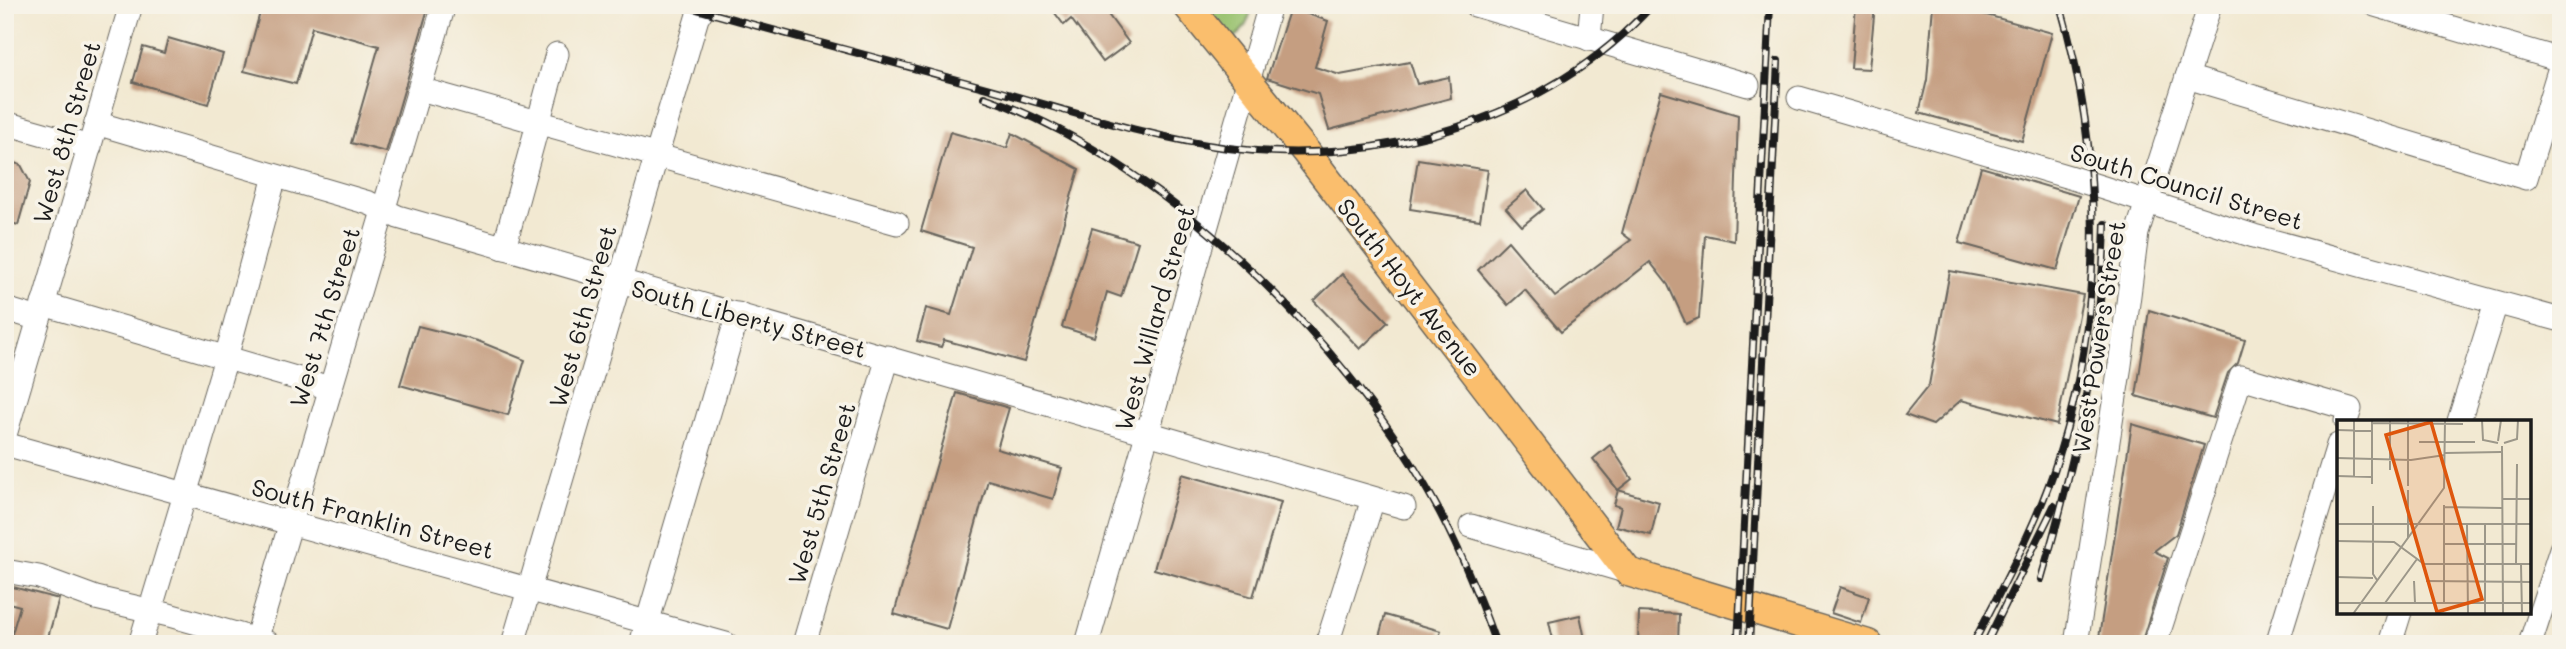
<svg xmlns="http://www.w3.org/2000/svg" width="2566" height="649" viewBox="0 0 2566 649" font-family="Mali,sans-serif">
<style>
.green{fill:#99c26e;stroke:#5a6f45;stroke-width:2}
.building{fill:#c59e81}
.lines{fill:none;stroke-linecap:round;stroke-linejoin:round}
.minor-casing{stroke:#67645c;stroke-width:25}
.major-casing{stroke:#67645c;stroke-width:31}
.minor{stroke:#fff;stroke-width:23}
.major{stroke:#fabe6d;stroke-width:28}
.rail-casing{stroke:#1c1c1c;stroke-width:8}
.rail{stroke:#f7f3e8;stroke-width:5;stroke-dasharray:16;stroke-linecap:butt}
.labels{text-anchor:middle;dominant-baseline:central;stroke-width:7;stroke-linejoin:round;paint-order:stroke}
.street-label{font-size:24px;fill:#1c1c1c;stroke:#f7f3e8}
.inset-road{fill:none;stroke:#9c9789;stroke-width:2}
.view{fill:#de560d;fill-opacity:0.15;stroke:#de560d;stroke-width:3.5}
.inset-edge{fill:none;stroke:#1c1c1c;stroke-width:3.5}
</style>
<rect width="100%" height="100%" fill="#f7f3e8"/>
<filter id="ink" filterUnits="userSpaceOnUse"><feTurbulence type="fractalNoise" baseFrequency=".0143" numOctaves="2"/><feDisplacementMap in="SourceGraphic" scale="14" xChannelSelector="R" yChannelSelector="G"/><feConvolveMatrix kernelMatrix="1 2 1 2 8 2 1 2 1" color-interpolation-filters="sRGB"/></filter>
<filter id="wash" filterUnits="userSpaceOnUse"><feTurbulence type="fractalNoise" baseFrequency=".00686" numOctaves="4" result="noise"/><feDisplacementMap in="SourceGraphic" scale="28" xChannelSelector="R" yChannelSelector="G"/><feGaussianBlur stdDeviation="1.57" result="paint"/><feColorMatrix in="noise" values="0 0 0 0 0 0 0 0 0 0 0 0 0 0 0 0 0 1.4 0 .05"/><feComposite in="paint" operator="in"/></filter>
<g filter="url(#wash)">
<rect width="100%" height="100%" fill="#f2e9d2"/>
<path class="green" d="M1201,5H1253C1248,21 1246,31 1231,39Z"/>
<g id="blocks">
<g class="building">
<path d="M262,5H429L386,152L351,143L379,46L312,27L296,84L244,71Z"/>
<path d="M1049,5H1101L1129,43L1103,62L1071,19L1064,25Z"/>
<path d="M1856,5H1875L1869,69L1851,68Z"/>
<path d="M1933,5H1950L2052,33L2022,141L1919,113L1927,80Z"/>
<path d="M1290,8L1328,21L1315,67L1340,75L1410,62L1417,84L1449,77L1451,98L1329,130L1318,94L1267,78Z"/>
<path d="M168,38L223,54L208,104L133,82L143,47L164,53Z"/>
<path d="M1661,92L1738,115L1734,241L1705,235L1699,318L1686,324L1668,285L1650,262L1561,332L1525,290L1508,305L1478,270L1508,241L1555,297L1631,240L1622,233Z"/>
<path d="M950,132L1007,148L1012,133L1079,169L1024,362L944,340L941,347L917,341L926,308L951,315L972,247L921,231Z"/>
<path d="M1418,159L1488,170L1480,220L1410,209Z"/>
<path d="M5,160L21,165L30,182L18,225L5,221Z"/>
<path d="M1981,167L2079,196L2057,270L1959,243Z"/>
<path d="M1527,190L1543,209L1522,226L1506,208Z"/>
<path d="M1092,228L1138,242L1121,297L1107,292L1094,337L1062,327Z"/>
<path d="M1950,271L2083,295L2057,425L1961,400L1933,425L1905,415L1929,385Z"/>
<path d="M1342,274L1388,322L1360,349L1314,301Z"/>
<path d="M2149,310L2245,340L2238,363L2228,373L2213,418L2136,396Z"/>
<path d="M418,326L478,341L525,360L508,415L400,385Z"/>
<path d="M957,393L1009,408L997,449L1062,468L1053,499L988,480L947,629L894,614Z"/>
<path d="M2132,424L2204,445L2176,534L2154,551L2168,558L2141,644H2098Z"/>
<path d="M1610,445L1632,479L1618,490L1593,459Z"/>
<path d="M1182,474L1281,502L1253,597L1154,569Z"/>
<path d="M1618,490L1659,502L1651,535L1616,526L1621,507L1614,505Z"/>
<path d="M5,585L59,599L46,644H9L20,606L5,602Z"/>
<path d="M1840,587L1869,597L1861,623L1831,613Z"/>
<path d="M1639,612L1679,614L1678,644H1638Z"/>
<path d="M1385,615L1441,631L1437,644H1377Z"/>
<path d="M1580,615L1586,644H1554L1549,622Z"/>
</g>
</g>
</g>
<g filter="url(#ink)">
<use href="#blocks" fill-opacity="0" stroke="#67645c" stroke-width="2"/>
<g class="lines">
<g class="minor-casing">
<g id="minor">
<path d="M1475,5L1748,85"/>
<path d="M2375,5L2561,60"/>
<path d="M1589,39L1592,5"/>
<path d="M2187,77L2526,178L2561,64"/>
<path d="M420,89L897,223"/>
<path d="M1799,98L2069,177L2254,236L2561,320"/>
<path d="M5,123L90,147"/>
<path d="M96,123L369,203L398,217L1404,507"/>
<path d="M504,248L557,54"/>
<path d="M43,304L330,388"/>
<path d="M5,309L39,319"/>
<path d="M2459,421L2496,303"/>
<path d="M5,435L131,5"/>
<path d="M5,444L726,644"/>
<path d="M1471,526L1628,572"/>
<path d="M5,571L39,577L96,598L169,615L268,643"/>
<path d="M140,644L226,358L275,176"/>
<path d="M255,644L444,5"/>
<path d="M513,644L697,18L705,5"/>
<path d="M641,644L738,314"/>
<path d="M804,644L888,357"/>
<path d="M1087,644L1270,5"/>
<path d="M1327,644L1373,499"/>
<path d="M2076,644L2120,365L2137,233L2210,5"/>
<path d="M2155,644L2241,377L2350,409L2346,421"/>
<path d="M2277,644L2338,445"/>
<path d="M2390,644L2400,612"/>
<path d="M2530,644L2561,549"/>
</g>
</g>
<g class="major-casing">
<path id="major" d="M1187,5L1306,152L1628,572L1868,644"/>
</g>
<use href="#minor" class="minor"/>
<use href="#major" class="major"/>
<g class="rail-casing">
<g id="rail">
<path d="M682,5C782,33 882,59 983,87C1063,109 1145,137 1228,148C1379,168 1549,120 1652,5"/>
<path d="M984,97C1159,158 1343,338 1432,498C1458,544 1478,594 1496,644"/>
<path d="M2041,579C2075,463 2102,345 2105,224"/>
<path d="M1738,644L1770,5"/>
<path d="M1749,644L1778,61"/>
<path d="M1973,644C2004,583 2039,521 2059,455C2105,307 2103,154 2060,5"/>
<path d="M1986,644L2054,506"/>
</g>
</g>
<use href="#rail" class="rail"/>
</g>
</g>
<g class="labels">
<g class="street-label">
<text transform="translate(66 132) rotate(-74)">West 8th Street</text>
<text transform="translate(2187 186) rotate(17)">South Council Street</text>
<text transform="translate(1410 287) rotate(52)">South Hoyt Avenue</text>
<text transform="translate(582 316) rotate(-74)">West 6th Street</text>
<text transform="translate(324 317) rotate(-73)">West 7th Street</text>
<text transform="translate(749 318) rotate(15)">South Liberty Street</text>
<text transform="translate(1154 318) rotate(-74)">West Willard Street</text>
<text transform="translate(2098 337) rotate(-81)">West Powers Street</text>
<text transform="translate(821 493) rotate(-74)">West 5th Street</text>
<text transform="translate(373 518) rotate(15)">South Franklin Street</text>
</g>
</g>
<g transform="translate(2337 420)">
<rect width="194" height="194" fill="#f2e9d2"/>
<path class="inset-road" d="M145,0L146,20L161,23M35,3L126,4M0,10L35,11M161,21L164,0M82,22H138M167,23L180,19L181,0M165,26L166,194M108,33L164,32M0,38L74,40L108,35M53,50V0M0,56L35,57M17,57V0M35,64V1M71,66V0M165,79H195M36,86V154L40,160M107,87L165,88M0,104H195M130,104L131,194M148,104V194M71,118V70M0,121L57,122L87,144H195M107,124H179M179,144L180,44M184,144L185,194M0,157L36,158M77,161L78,183M89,161L195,162M0,183H195M48,183L80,139M107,183V85M16,194L107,68L108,0"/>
<path class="view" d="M94,2L145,179L100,192L49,15Z"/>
<rect width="194" height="194" class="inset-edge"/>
</g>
<rect width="2566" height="649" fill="none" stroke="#f7f3e8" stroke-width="28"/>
</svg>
